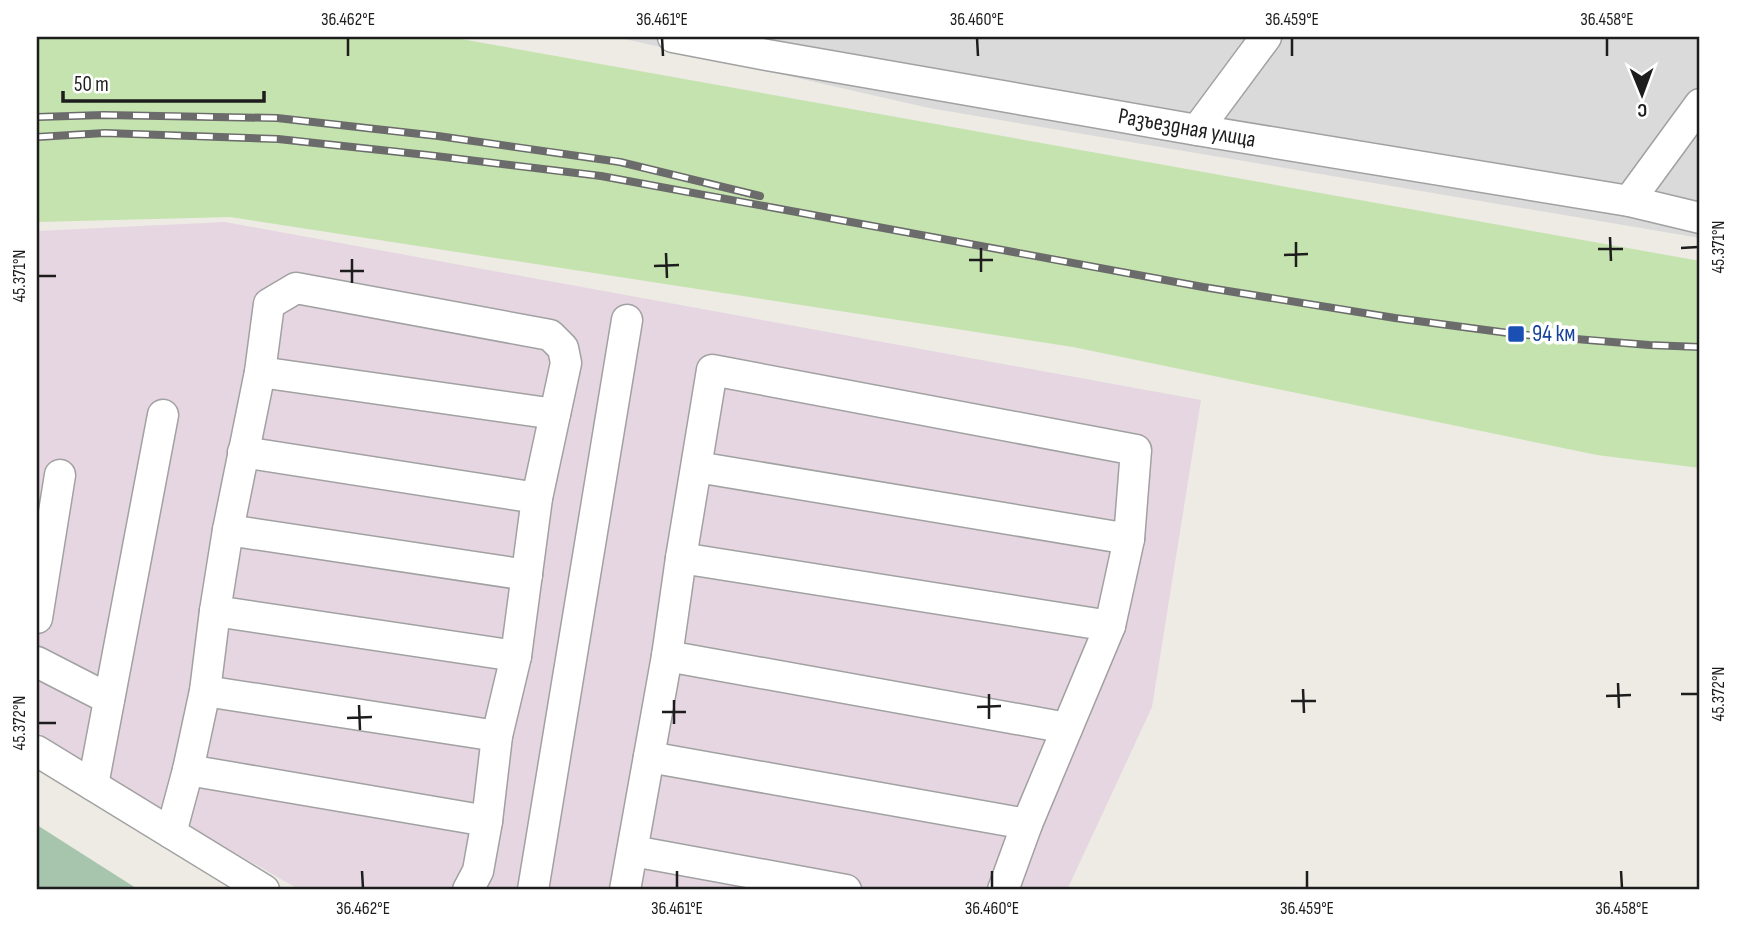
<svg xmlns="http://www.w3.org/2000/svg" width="1737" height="927" viewBox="0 0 1737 927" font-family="'Sofia Sans Condensed',sans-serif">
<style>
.residential{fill:#dbdada}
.industrial{fill:#e6d6e2}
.grass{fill:#c5e3ae}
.cemetery{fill:#a7c4ad}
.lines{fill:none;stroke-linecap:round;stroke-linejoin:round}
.minor-casing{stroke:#a1a1a1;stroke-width:33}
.minor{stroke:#fff;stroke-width:30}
.rail-casing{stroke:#6b6b6b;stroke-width:8}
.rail{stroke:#fff;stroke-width:5;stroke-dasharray:16;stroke-linecap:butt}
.ticks{fill:none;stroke:#1d1d1d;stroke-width:2.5}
.transit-dot{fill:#1a4fb4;stroke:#fff;stroke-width:2.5}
.labels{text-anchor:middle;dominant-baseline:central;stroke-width:7;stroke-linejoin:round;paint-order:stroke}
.street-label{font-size:23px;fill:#1d1d1d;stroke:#fff}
.transit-label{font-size:23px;fill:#164399;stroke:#fff;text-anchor:start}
.neatline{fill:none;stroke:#1d1d1d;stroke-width:2.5}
.ticks-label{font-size:18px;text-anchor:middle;fill:#1d1d1d}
</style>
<rect width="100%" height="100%" fill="#edebe4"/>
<path class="residential" d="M616,37H1700V238L929,108Z"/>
<path class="industrial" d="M225,222L1201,400L1152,707L1067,890H300L154,806L37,732V231Z"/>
<path class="grass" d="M37,37H450L1700,261V468L1597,455L1073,347L230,217L37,222Z"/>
<path class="cemetery" d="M37,825L139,890H37Z"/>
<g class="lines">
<g class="minor-casing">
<g id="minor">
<path d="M673,37L767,55L1197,130L1629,201L1700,218"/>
<path d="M1197,130L1266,37"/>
<path d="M1629,201L1700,104"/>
<path d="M260,372L555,414"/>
<path d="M243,452L537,498"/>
<path d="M228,530L527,575"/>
<path d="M681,558L1110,626"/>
<path d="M215,611L516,656"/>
<path d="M37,618L60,475"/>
<path d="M667,656L1067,728"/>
<path d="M37,662L109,699"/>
<path d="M205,691L497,736"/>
<path d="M37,751L264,890"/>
<path d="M649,757L1027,824"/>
<path d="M188,770L487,821"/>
<path d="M93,785L163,415"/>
<path d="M171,833L188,770L205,691L215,611L228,530L260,372L269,304L296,288L550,335L563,348L566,363L537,498L516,656L497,736L487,821L478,871L468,890"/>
<path d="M633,851L846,890"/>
<path d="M533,890L627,320"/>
<path d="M625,890L667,656L681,558L712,370L1136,450L1129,539L697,467"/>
<path d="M1003,890L1027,824L1110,626L1129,539"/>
</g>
</g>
<use href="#minor" class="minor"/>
<g class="rail-casing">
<g id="rail">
<path d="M37,117L104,115L277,118L438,136L620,162L760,196"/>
<path d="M37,137L105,133L278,139L427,155L601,176L1203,287L1395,318L1516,334L1649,345L1700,347"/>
</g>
</g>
<use href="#rail" class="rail"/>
</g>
<path class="ticks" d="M348,38V56M662,38L663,56M977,38L978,56M1292,38V56M1607,38V56M1610,237L1611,261M1296,242V267M981,248V272M1681,248L1698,247M1598,249H1623M666,253L667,278M1284,255L1308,254M352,259V283M969,260H993M654,266L679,265M340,271H364M38,276H56M1618,683L1619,708M1303,689L1304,713M989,694V719M1681,694H1698M1606,696L1631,695M674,700V724M1291,701H1316M359,705L360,730M977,707L1001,706M662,712H686M347,718L372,717M38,723H56M362,871L363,888M677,871V888M992,871V888M1307,871V888M1621,871L1622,888"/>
<rect class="transit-dot" x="1507" y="325" width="18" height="18" rx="3.5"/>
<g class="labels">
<g class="street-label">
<text transform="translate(1187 128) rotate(10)">Разъездная улица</text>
</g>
<g class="transit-label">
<text x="1532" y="334">94 км</text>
</g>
</g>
<rect width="1737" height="927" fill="none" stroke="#ffffff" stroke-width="77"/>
<g transform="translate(1642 94) rotate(179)" stroke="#ffffff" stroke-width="5" paint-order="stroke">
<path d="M0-5L12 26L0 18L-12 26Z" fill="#1d1d1d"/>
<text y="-10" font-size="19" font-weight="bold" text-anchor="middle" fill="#1d1d1d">С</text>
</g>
<path d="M63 91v10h201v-10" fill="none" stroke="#1d1d1d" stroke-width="3.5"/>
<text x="74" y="91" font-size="21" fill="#1d1d1d" stroke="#ffffff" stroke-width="5" paint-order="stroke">50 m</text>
<rect x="38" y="38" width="1660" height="850" class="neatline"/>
<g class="ticks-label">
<text x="348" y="25">36.462°E</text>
<text x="662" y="25">36.461°E</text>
<text x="977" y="25">36.460°E</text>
<text x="1292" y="25">36.459°E</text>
<text x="1607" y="25">36.458°E</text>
<text transform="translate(1718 247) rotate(-90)" y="6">45.371°N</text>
<text transform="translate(19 276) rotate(-90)" y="6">45.371°N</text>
<text transform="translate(1718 694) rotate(-90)" y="6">45.372°N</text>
<text transform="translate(19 723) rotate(-90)" y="6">45.372°N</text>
<text x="363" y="914">36.462°E</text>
<text x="677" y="914">36.461°E</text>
<text x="992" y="914">36.460°E</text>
<text x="1307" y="914">36.459°E</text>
<text x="1622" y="914">36.458°E</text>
</g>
</svg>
